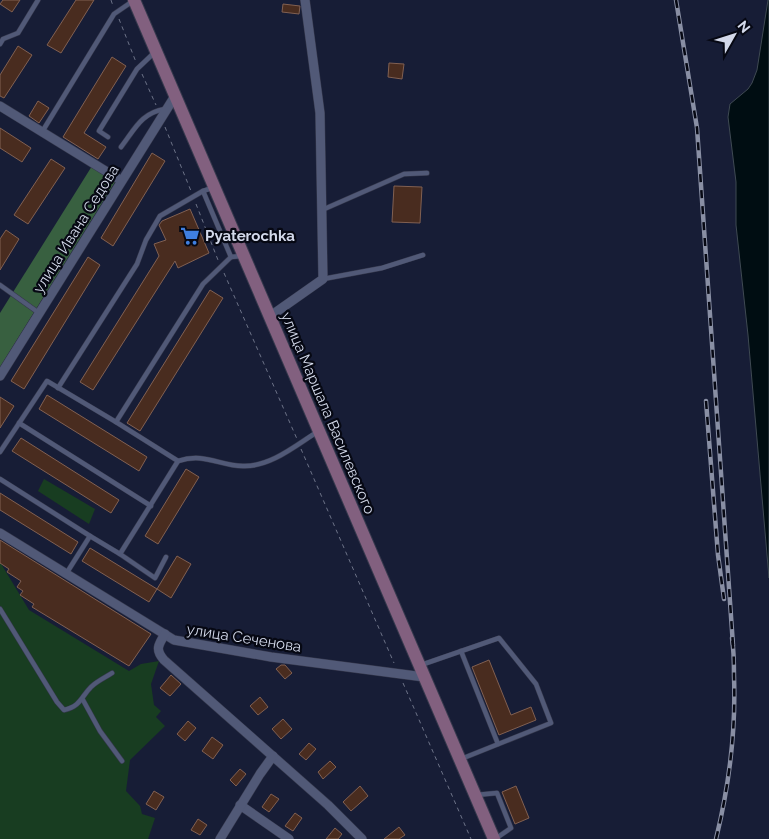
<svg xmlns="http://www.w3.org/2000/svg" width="769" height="839" viewBox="0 0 769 839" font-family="Raleway,sans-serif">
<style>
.green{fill:#183d21}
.forest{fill:#386040}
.water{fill:#000d12;stroke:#3f4a53}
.building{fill:#492c1f;stroke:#816052}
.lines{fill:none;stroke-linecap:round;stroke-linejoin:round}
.lane-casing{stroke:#36394d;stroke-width:5.5}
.street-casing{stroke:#36394d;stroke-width:10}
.secondary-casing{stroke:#36394d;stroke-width:14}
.path{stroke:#6d7388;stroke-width:1;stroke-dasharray:4 4;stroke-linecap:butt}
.lane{stroke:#515977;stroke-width:4.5}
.street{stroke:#515977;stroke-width:9}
.secondary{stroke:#82607f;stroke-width:12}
.rail-casing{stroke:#898fa4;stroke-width:4.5}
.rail{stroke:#060813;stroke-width:2.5;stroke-dasharray:8;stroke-linecap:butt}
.labels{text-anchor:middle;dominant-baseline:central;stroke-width:4.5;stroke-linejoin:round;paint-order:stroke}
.street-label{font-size:15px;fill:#d3d9ea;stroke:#060813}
.poi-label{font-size:15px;font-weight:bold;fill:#d3d9ea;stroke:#060813;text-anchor:start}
</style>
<rect width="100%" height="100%" fill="#171d36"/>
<g class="green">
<path d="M44,479L95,509L89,524L38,491Z"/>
<path d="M0,562L29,610L129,671L141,664L159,661L151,684L154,705L161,711L156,717L165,726L130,760L126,791L140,806L142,814L155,818L148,839H0Z"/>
</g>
<path class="forest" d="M92,166L115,182L0,367V313Z"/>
<path class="water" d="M768,0H769V578L748,335L736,225V182L728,117L730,104L748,89L752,83L757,70Z"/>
<g class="building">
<path d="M3,0H20L12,12L0,4Z"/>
<path d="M76,0H94L61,53L47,45Z"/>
<path d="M283,4L300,6L299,14L282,12Z"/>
<path d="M18,46L32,55L4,98L0,96V75Z"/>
<path d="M112,57L126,66L84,133L106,147L98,159L63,137Z"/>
<path d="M389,63L404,64L402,79L388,77Z"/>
<path d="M38,101L49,108L39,123L29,116Z"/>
<path d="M0,128L31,148L22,162L0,148Z"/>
<path d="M152,153L165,161L113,246L101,238Z"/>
<path d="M51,159L65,168L28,224L14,215Z"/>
<path d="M394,186L422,187L420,223L392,222Z"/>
<path d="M190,209L209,253L178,268L175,261L93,390L80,382L159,256L154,244L166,240L159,225L162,221Z"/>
<path d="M6,230L19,239L0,270V239Z"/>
<path d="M88,257L100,265L24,389L11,381Z"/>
<path d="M210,290L223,298L140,431L127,423Z"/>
<path d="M47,395L147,457L139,471L39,409Z"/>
<path d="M0,397L14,406L0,428Z"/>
<path d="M21,438L119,500L111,513L12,451Z"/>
<path d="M186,469L199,477L158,544L145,536Z"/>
<path d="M0,493L78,542L71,554L0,510Z"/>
<path d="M0,540L151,634L129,666L32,607L34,604L20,595L23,591L17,587L21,581L7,572L9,569L0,563Z"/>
<path d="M90,548L157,589L149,602L82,561Z"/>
<path d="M177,556L191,564L171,598L157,589Z"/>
<path d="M489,660L511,715L531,707L536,720L499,735L472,667Z"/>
<path d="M281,665H285L292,673L285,679L276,669Z"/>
<path d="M171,675L181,684L170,696L160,688Z"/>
<path d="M260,697L268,707L258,715L250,706Z"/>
<path d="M283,719L292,729L281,739L272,729Z"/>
<path d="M188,721L196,728L185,741L177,734Z"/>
<path d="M212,737L223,745L213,759L202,751Z"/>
<path d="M309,743L316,749L306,760L299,754Z"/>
<path d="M330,761L336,767L323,779L318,772Z"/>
<path d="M240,769L246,774L236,786L230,780Z"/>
<path d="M360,786L368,796L351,811L343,802Z"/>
<path d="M516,786L529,818L515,824L502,792Z"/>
<path d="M154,791L164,797L156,810L146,804Z"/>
<path d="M271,794L279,799L269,812L262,807Z"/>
<path d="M295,813L302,818L293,831L285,826Z"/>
<path d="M198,819L207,825L200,835L191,830Z"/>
<path d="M399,827L405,835L399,839H384Z"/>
<path d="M335,828L342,834L338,839H326Z"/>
</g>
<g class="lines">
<g class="lane-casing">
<g id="lane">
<path d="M0,44L3,39L18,33L38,0"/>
<path d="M42,132L114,14L133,1"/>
<path d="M108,137L99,131L137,69L155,52"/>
<path d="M121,147C135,129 141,113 165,109"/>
<path d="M212,188L203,191L231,257L241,256"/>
<path d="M322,210L404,174L427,173"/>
<path d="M323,279L382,268L423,255"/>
<path d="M0,285L39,313"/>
<path d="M58,388L137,264L146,240L160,216L203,191"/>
<path d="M19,423L151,506"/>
<path d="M0,452L47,381L116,422"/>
<path d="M178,461C205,452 219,466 243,466C270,467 295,446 317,432"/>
<path d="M0,479L90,536"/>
<path d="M120,554L155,578L166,557"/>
<path d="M66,574L90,536L120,554L178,461L116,422L203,284L231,257"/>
<path d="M0,609L57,702L64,710C81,706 81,697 91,687C97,681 106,677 112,673"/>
<path d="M461,651L498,744"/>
<path d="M421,665L499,638L536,684L551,723L461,759"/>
<path d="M83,700L100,731L122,761"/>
<path d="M476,795L497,793L511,828L495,839"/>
</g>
</g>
<g class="street-casing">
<g id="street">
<path d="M0,106L117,178"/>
<path d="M269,317L323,279L320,113L305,0"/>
<path d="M0,376L175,96"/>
<path d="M0,533L174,640L271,657L424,677"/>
<path d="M165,634C158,645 155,650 164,660L328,805L362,839"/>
<path d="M240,805L289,839"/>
<path d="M220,839L260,774L273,756"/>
</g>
</g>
<g class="secondary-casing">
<path id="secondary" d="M134,0L494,839"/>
</g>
<g class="path">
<path d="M111,0L113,6"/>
<path d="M119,19L136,62"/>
<path d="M142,74L156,105"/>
<path d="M165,127L191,191"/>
<path d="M196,204L218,260"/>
<path d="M224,273L297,439"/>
<path d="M301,449L394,663"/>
<path d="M403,683L471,839"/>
</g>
<use href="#lane" class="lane"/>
<use href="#street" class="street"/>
<use href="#secondary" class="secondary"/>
<g class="rail-casing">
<g id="rail">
<path d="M676,0L697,128L733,645"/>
<path d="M706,401L718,555L724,599"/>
<path d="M716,839C729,786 736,731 734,676C734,664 734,651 732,638"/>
</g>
</g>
<use href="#rail" class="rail"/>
</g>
<defs>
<g id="supermarket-bare" transform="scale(1.5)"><path d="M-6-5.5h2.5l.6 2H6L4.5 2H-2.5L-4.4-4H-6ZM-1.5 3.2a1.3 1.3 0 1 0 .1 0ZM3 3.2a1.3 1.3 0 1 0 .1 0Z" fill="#3f7fe0" stroke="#060813" stroke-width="2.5" paint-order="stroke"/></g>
</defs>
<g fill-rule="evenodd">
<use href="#supermarket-bare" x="190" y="236"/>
</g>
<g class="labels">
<g class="street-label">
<text transform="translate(76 229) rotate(-58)">улица Ивана Седова</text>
<text transform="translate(328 413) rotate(67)">улица Маршала Василевского</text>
<text transform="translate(244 638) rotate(9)">улица Сеченова</text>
</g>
<g class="poi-label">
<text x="205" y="236">Pyaterochka</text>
</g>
</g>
<g transform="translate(734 35) rotate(51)" stroke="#060813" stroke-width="4" paint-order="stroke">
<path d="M0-4L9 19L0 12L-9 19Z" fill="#d3d9ea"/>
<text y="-8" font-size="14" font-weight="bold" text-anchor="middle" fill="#d3d9ea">N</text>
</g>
</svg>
